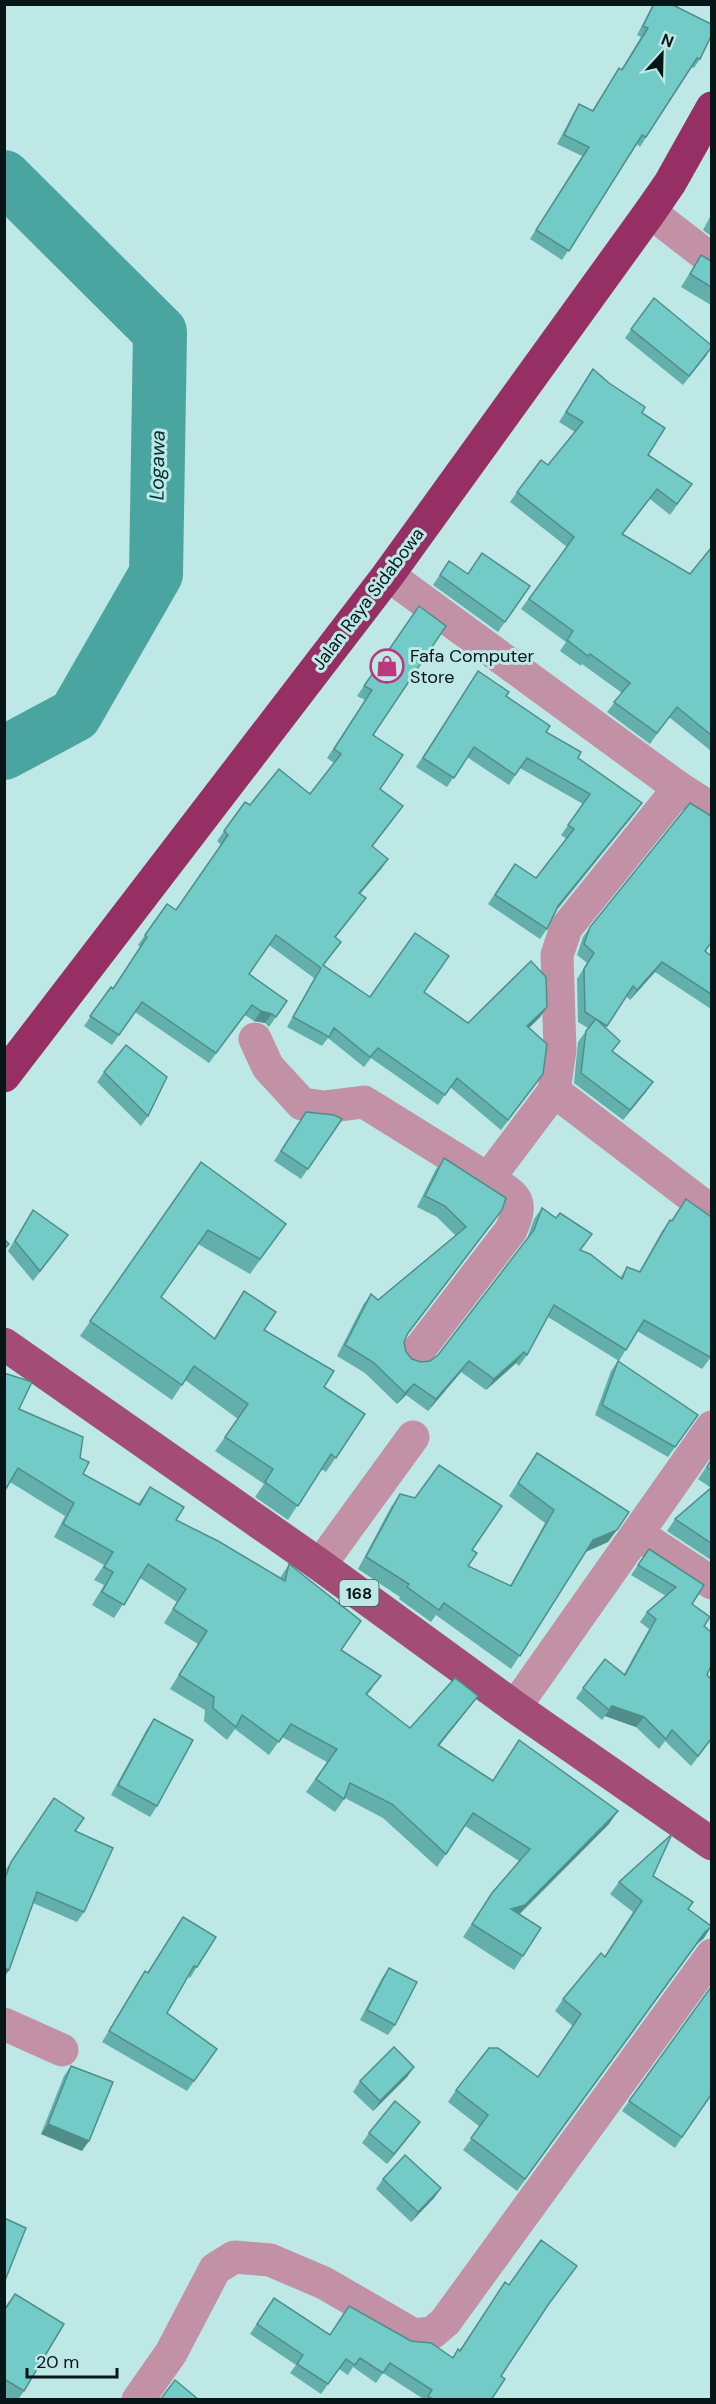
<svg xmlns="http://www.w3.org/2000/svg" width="716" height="2404" viewBox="0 0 716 2404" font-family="'DM Sans',sans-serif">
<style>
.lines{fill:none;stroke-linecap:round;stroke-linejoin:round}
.river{stroke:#4aa4a0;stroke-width:54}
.minor{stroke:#c291a5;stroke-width:33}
.major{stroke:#a34c75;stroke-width:33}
.highway{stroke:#952f64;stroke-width:33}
.wall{fill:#62afab}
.shaded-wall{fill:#508e8b}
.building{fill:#72cbc7;stroke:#508e8b;stroke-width:1.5}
.labels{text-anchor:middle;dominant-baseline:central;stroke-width:6;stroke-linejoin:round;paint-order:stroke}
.shield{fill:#bde8e6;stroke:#3e5655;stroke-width:1.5}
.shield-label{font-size:16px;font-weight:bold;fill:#071717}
.street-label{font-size:18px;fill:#071717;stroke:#bde8e6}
.poi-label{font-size:18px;fill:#071717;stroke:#bde8e6;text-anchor:start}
.water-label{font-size:20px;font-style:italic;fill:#03302f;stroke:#bde8e6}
</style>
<rect width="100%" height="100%" fill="#bde8e6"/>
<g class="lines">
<path class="river" d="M4,177L160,332L156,574L75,715L4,753"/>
<g class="minor">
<path d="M650,212L712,260"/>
<path d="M388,575L679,788L712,809"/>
<path d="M255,1039L268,1067L302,1104L324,1107L364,1102L488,1179L554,1091L712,1212"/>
<path d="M554,1091L560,1050L557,955L566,928L679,788"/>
<path d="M415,1355L511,1230C525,1198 515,1196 488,1179"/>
<path d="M638,1534L712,1583"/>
<path d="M320,1565L413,1437"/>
<path d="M515,1707L712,1427"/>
<path d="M4,2024L62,2050"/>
<path d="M138,2400L171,2353L215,2269L234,2257L270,2260L324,2283L414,2335L432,2333L445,2322L712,1955"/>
</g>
<path class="major" d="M4,1344L320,1565L515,1707L712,1844"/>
<path class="highway" d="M4,1076L388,575L650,212L670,183L712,108"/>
</g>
<g class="wall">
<path d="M653,4H654L700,59L694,68L691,67L640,147L637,144L562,260L530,239L582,156L557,144L573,114L579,104L592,111L619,68L621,70L641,37L637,35Z"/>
<path d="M711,215V236L703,230Z"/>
<path d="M701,255L711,261V305L681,287Z"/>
<path d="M654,298L707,355L683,385L625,338Z"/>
<path d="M593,369L642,413L648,455L692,484L670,515L650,499L623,534L690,574L711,548V751L669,717L650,744L607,712L622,693L582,664L581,666L560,651L566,642L521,609L567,547L510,502L517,492L548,465L575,432L559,422Z"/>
<path d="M449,561L468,574L530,586L498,632L433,585Z"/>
<path d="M419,606L373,735L380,789L396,816L372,847L388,859L381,869L360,894L359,908L335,938L341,942L324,965L370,997L424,992L468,1023L547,1007L540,1017L529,1028L536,1084L501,1130L450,1087L438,1105L371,1058L364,1067L328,1038L322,1046L287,1027L314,978L269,945L249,974L287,1001L269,1027L265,1023L254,1021L245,1015L209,1063L135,1012L112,1045L84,1026L111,987L113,989L140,947L138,945L167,904L176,910L221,845L217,841L245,802L250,805L310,794L334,763L327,758L365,700L357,696Z"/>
<path d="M478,671L546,732L578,758L635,813L557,910L547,929L540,939L488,904L508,874L536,878L567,839L561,835L583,804L520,768L509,785L467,757L447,787L416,767Z"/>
<path d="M590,927L706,951L711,956V1009L655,972L630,1000L626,996L605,1028L613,1052L653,1082L623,1120L574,1083L578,1042L588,1028L578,1022L577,979L587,963L577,955L583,937Z"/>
<path d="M104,1072L148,1116L141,1126L97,1082Z"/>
<path d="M306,1112L342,1119L301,1179L274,1161Z"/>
<path d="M444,1158L494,1221L407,1335L404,1342L406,1352L412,1359L421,1362L430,1361L438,1355L527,1239L534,1219L542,1208L580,1250L620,1278L627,1267L639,1272L662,1231L670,1220L671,1221L686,1199L711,1357L702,1369L637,1331L619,1361L548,1317L527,1355L519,1366L516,1363L486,1390L461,1372L428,1411L406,1395L397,1404L365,1373L337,1356L363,1305L371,1294L378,1300L456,1236L437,1217L417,1207L436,1169Z"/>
<path d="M201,1162L286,1224L250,1274L198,1244L161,1297L214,1338L234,1306L244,1291L264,1330L324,1387L365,1414L326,1472L321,1469L288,1520L255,1497L264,1484L215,1451L238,1419L185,1380L172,1400L80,1336Z"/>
<path d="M33,1210L61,1245L33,1281L8,1251Z"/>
<path d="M618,1361L698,1415L668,1457L595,1415L611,1371Z"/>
<path d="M19,1409L80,1458L83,1474L138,1504L150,1487L176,1520L280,1578L289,1564L341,1650L372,1689L367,1695L410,1728L468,1709L439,1746L493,1780L519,1740L609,1824L519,1915L523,1956L514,1970L463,1937L492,1893L519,1861L465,1826L437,1867L383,1818L345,1798L335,1812L306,1792L327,1762L282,1737L269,1755L235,1729L227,1740L204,1721L205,1710L170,1689L198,1644L164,1623L177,1602L140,1578L114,1618L92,1605L104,1585L94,1580L104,1565L54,1537L65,1516L10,1482Z"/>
<path d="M537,1453L629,1512L608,1542L586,1552L511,1669L436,1615L431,1622L399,1599L400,1597L358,1569L391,1507L400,1494L472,1550L468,1566L510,1586L545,1523L509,1496Z"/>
<path d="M711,1460V1488L698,1479Z"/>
<path d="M711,1488V1560L667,1531L675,1519Z"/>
<path d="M649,1549L692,1604L704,1626L711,1740L691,1766L665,1741L659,1749L636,1727L605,1716L602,1720L576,1698L583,1688L624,1674L649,1629L640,1622L647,1612L666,1596L631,1575Z"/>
<path d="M154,1719L157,1806L150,1817L111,1795L147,1729Z"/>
<path d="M54,1798L75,1831L84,1912L77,1922L33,1903L9,1970L4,1977V1872Z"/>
<path d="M653,1876L688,1909L704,1938L697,1944L517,2191L463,2150L480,2127L448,2102L456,2090L538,2077L573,2026L555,2011L563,1999L605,1956L633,1912L610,1894L619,1882Z"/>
<path d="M183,1917L197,1967L190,1978L188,1976L167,2013L217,2049L187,2091L102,2042L138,1982L145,1971L147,1973Z"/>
<path d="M389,1968L395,2025L388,2035L360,2020L382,1978Z"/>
<path d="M711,1987V2095L675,2148L622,2111Z"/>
<path d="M71,2066L82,2151L41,2134L64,2076Z"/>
<path d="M414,2067L407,2077L373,2111L353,2092L360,2081Z"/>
<path d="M420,2122L387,2164L362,2143L369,2133Z"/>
<path d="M383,2179L441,2188L434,2198L411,2222L376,2189Z"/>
<path d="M577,2266L544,2310L501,2376L491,2400H425L383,2373L376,2383L353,2367L348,2375L339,2369L321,2394L290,2373L296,2365L250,2334L274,2298L330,2335L411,2341L452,2357L460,2350L509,2285Z"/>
<path d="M15,2294L24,2391L18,2400L4,2399V2308Z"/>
</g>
<g class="shaded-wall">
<path d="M642,803L635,813L551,916L558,906Z"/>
<path d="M388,859L381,869L352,903L359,893Z"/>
<path d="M662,962L655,972L630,1000L637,990Z"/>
<path d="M547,1007L540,1017L521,1036L527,1026Z"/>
<path d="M261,1011L272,1014L265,1023L254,1021Z"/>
<path d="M653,1082L646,1092L623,1120L630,1110Z"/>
<path d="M502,1210L494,1221L400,1344L408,1333Z"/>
<path d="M524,1352L516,1363L486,1390L494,1379Z"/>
<path d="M469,1361L461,1372L428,1411L436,1399Z"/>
<path d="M414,1384L406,1395L397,1404L405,1393Z"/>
<path d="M617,1530L608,1542L585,1552L593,1540Z"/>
<path d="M478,1696L468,1709L429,1758L438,1745Z"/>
<path d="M612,1706L644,1717L636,1727L605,1716L602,1720Z"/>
<path d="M618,1811L609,1824L515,1918L511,1909Z"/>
<path d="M711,1927L704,1938L697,1944L517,2191L705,1932Z"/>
<path d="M4,1968L9,1970L4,1977Z"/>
<path d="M414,2067L407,2077L373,2111L380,2101Z"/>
<path d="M420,2122L413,2132L387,2164L394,2154Z"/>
<path d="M48,2124L89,2141L82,2151L41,2134Z"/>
<path d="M441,2188L434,2198L411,2222L418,2212Z"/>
</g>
<g class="building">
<path d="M654,4H671L711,24V36L700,59L697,58L646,137L642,135L569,251L536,230L589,147L564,135L579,104L593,111L619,68L622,70L648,28L643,26Z"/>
<path d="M701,255L711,261V287L690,274Z"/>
<path d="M654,298L711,345V348L689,376L631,329Z"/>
<path d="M593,369L609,383L645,407L642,413L665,428L648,455L692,484L677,504L657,489L622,534L690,574L711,548V735L677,707L657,733L614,702L630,683L590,654L588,656L567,640L573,631L529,599L574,537L517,492L541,460L548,465L583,422L566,412Z"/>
<path d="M482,553L530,586L505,622L440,575L449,561L468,574Z"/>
<path d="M419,606L446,626L373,735L403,755L380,789L403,806L372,846L388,859L359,893L366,898L335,937L341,942L323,965L370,997L415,933L449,956L424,992L468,1023L531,961L546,977L547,1007L527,1026L547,1044L543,1074L508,1120L457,1078L445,1095L378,1048L370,1057L334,1028L329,1037L293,1017L321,968L276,935L249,974L287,1001L276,1017L272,1014L261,1011L252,1005L216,1053L142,1002L119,1035L90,1016L111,987L113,989L147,937L145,935L167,904L176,910L228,835L224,831L245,802L250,805L279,769L310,794L341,754L334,749L372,690L364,686Z"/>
<path d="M478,671L509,692L506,696L550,726L546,732L581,752L578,758L642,803L558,906L547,929L495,895L515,864L536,878L574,829L568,825L590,794L527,758L515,775L474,747L454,778L423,758Z"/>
<path d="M690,803L711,816V943L705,951L711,956V994L662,962L637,990L633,986L607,1026L585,1012L584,969L594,953L584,944L590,927Z"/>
<path d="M596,1019L620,1041L612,1051L653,1082L630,1110L581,1073L586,1031Z"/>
<path d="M126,1045L167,1077L148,1116L104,1072Z"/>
<path d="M306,1112L334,1115L342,1119L308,1169L281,1151Z"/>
<path d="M444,1158L506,1198L502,1210L408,1333L404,1342L406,1352L412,1359L421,1362L430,1361L438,1355L534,1230L542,1208L556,1218L560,1213L592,1234L580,1250L590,1254L622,1279L627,1267L640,1272L670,1220L672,1221L686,1199L711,1217V1355L710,1357L644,1320L626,1350L554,1305L527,1355L524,1352L494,1379L469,1361L436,1399L414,1384L405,1393L373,1362L345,1345L371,1294L378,1300L466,1227L445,1206L425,1196Z"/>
<path d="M201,1162L286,1224L260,1259L208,1230L161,1297L215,1339L244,1291L276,1312L264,1330L334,1371L324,1387L365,1414L336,1458L331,1454L298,1506L265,1482L273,1469L225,1437L248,1404L194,1366L182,1385L90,1321Z"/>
<path d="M33,1210L68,1235L40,1271L15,1241Z"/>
<path d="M4,1239L9,1244L4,1249Z"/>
<path d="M618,1361L698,1415L675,1447L602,1405Z"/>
<path d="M4,1373L32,1382L19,1409L83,1437L80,1458L89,1462L83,1474L140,1505L150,1487L184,1507L176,1520L218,1541L285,1581L289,1564L361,1621L341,1650L381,1676L366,1694L410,1728L455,1678L478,1696L438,1745L493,1781L519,1740L618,1811L525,1905L511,1909L541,1928L523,1956L472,1924L492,1893L530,1849L473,1813L446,1854L392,1804L350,1783L344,1799L316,1779L337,1749L291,1724L279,1742L242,1715L236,1727L213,1708L214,1697L179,1675L207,1631L173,1609L186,1589L148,1564L124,1605L102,1592L113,1572L104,1567L113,1552L63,1524L74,1503L18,1468L4,1492Z"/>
<path d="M537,1453L629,1512L617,1530L593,1540L520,1656L444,1603L439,1610L407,1587L409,1584L366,1557L400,1494L415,1498L439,1465L502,1506L472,1550L477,1553L468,1566L511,1586L554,1510L518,1483Z"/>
<path d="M711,1460V1470L707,1467Z"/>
<path d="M711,1488V1543L675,1519Z"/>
<path d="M649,1549L704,1585L692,1604L710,1617L704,1626L711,1632V1666L707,1675L711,1679V1739L698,1756L672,1730L666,1739L644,1717L612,1706L609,1710L583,1688L605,1659L625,1675L656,1619L647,1612L676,1587L638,1565Z"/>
<path d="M154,1719L193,1740L157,1806L118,1785Z"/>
<path d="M54,1798L84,1818L75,1831L113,1848L84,1912L37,1892L9,1970L4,1968V1881L11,1862Z"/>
<path d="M672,1834L653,1876L693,1902L688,1909L711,1926V1927L705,1932L525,2179L471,2138L488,2115L456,2090L489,2048H498L538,2077L581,2014L563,1999L601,1953L605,1957L642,1901L619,1882Z"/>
<path d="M183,1917L216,1937L197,1967L194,1966L167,2013L217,2049L194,2081L109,2031L145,1971L148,1973Z"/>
<path d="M389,1968L417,1982L395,2025L367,2010Z"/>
<path d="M711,1987V2095L682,2137L629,2101Z"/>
<path d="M394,2047L414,2067L380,2101L360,2081Z"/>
<path d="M71,2066L113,2082L89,2141L48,2124Z"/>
<path d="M395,2101L420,2122L394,2154L369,2133Z"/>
<path d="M405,2155L441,2188L418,2212L383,2179Z"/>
<path d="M4,2218L26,2228L4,2283Z"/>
<path d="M541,2240L577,2266L548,2305L501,2376L505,2379L491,2400H434L428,2396L432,2390L390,2363L383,2373L360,2358L355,2365L346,2359L328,2384L297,2364L303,2355L257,2324L274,2298L330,2335L349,2306L411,2341L431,2343L453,2358L458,2349L460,2351L505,2282L509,2285Z"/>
<path d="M15,2294L64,2324L24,2391L4,2379V2311Z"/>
<path d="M175,2380L199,2400H160Z"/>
</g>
<defs>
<g id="shop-ring" transform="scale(1.725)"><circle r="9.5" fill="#bde8e6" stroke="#bc387e" stroke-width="1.5"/><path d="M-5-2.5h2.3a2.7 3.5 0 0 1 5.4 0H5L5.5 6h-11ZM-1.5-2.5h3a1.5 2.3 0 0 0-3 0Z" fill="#bc387e"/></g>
</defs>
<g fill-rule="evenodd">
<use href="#shop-ring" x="387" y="666"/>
</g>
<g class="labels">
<rect class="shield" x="339.5" y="1580" width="39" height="26" rx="4.5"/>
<g class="shield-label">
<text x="359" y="1593">168</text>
</g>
<g class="street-label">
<text transform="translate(368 599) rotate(-53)">Jalan Raya Sidabowa</text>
</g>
<g class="poi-label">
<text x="410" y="656">Fafa Computer<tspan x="410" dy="21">Store</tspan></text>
</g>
<g class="water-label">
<text transform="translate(157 465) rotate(-89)">Logawa</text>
</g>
</g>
<rect width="716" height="2404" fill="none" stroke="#071717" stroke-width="12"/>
<g transform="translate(662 54) rotate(22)" stroke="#bde8e6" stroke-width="4.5" paint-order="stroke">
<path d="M0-4.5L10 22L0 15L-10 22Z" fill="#071717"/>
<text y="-9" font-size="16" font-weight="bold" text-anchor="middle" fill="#071717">N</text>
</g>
<path d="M27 2368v9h90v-9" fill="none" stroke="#071717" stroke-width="3"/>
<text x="36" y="2368" font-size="18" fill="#071717" stroke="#bde8e6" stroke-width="4.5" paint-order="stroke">20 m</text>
</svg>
